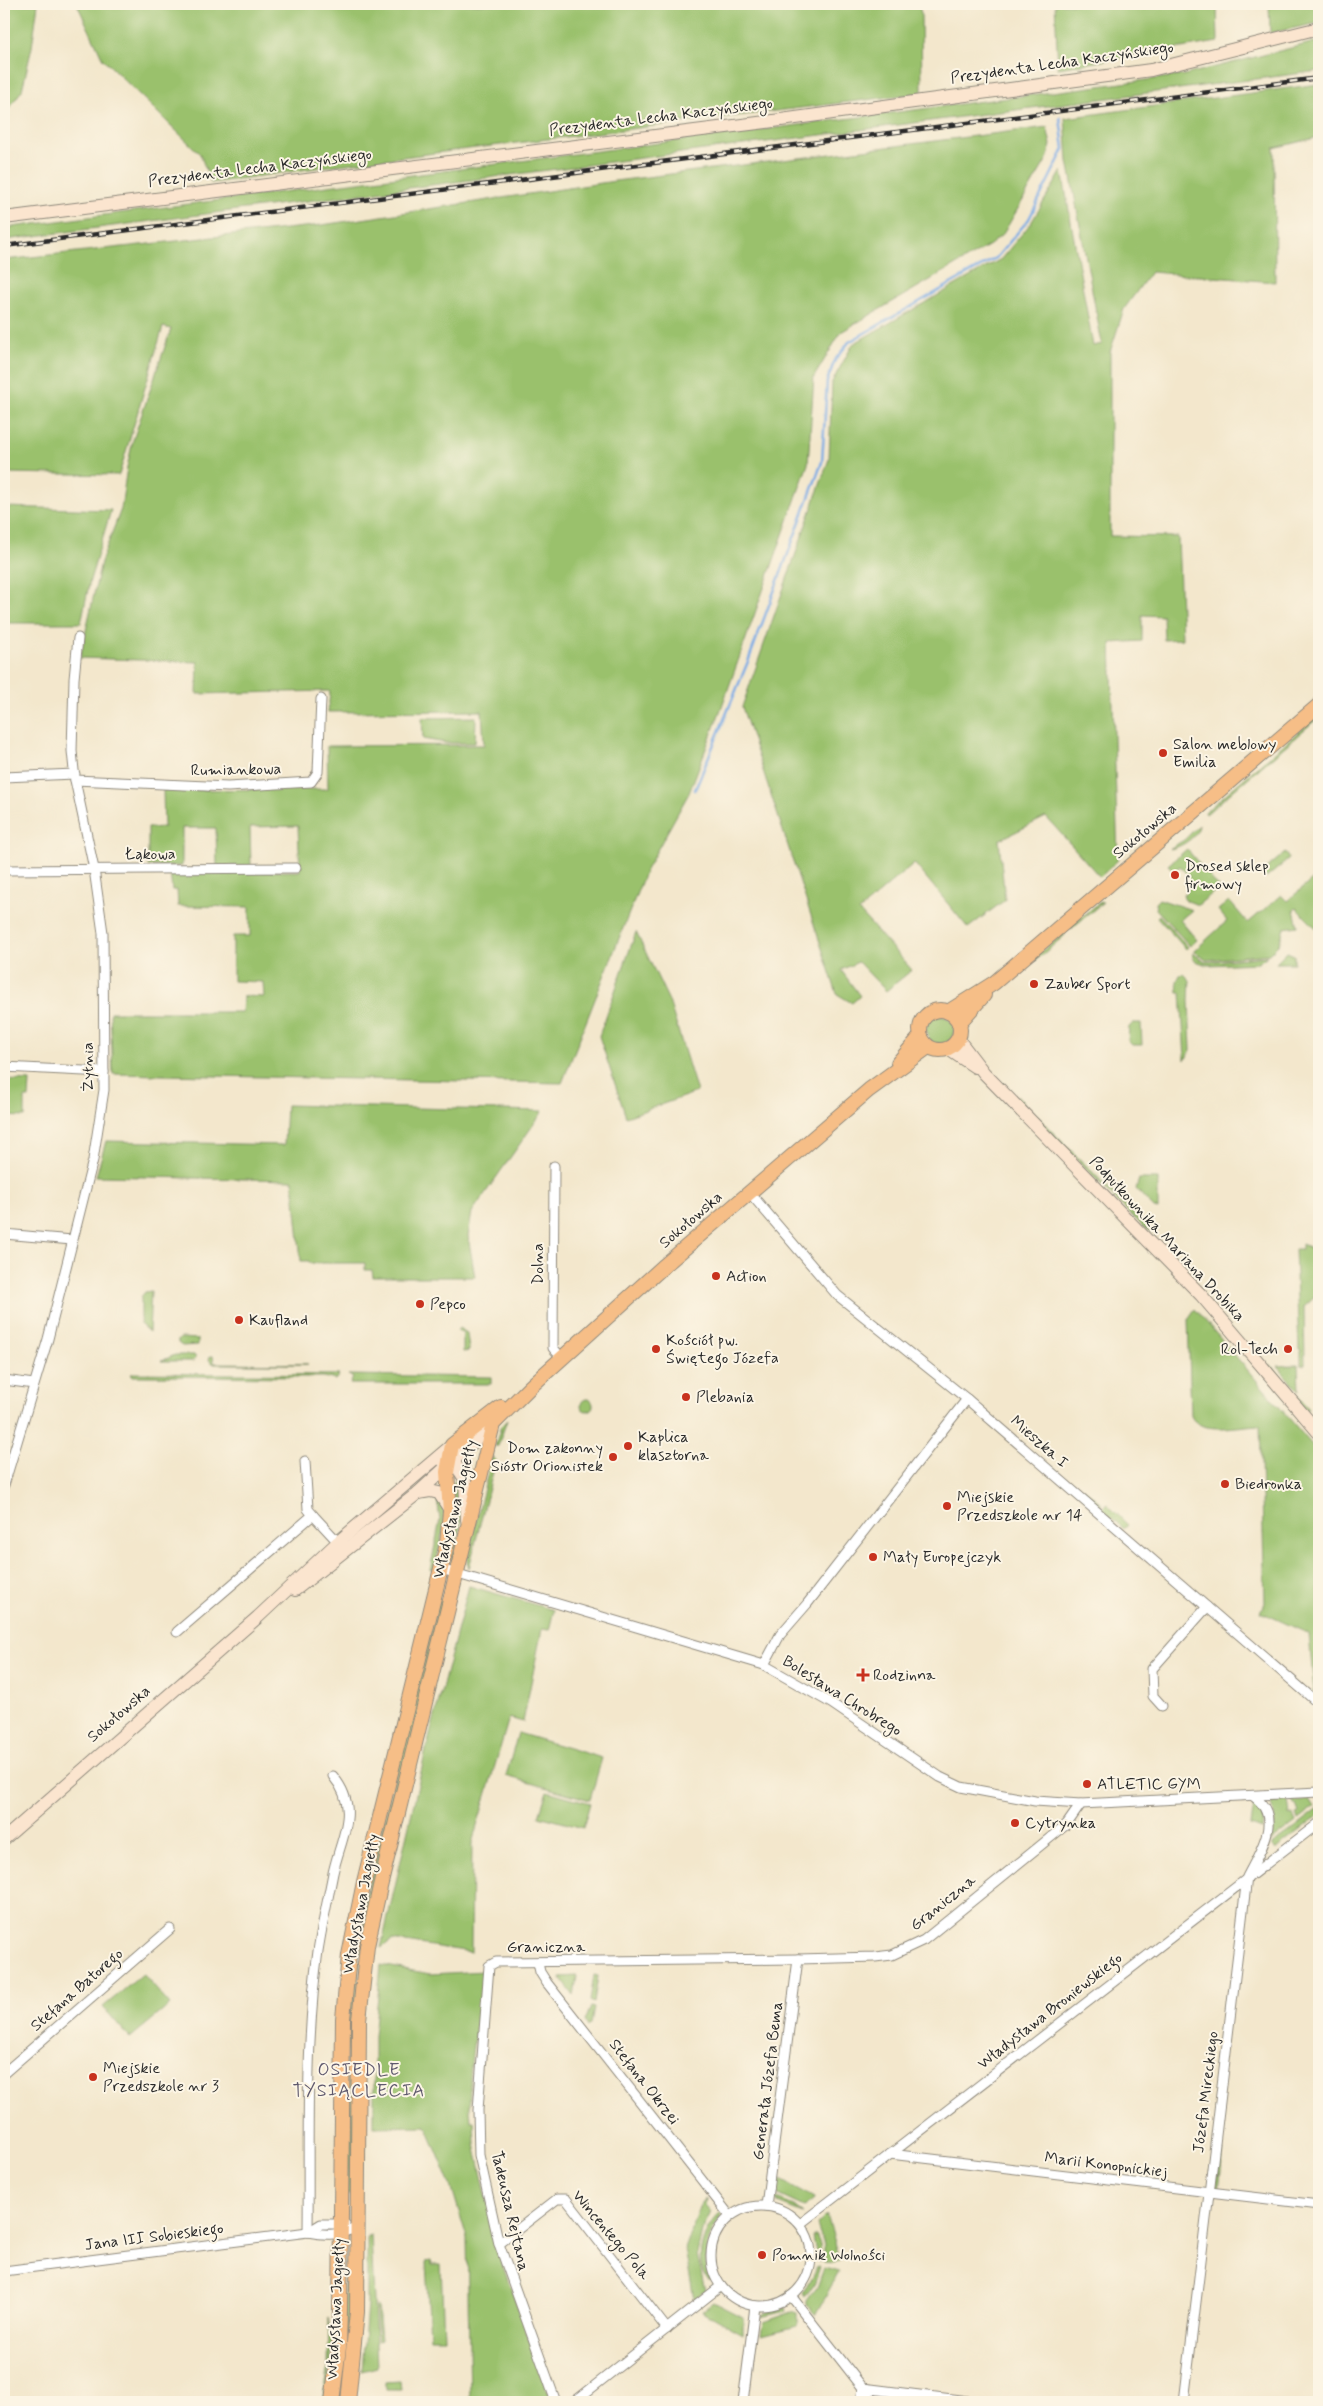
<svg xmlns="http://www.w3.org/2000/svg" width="1323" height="2406" viewBox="0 0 1323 2406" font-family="Mynerve,sans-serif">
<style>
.green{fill:#9ac16c;stroke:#62764c}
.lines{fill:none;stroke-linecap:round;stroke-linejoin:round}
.stream{stroke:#7aabe5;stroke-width:2.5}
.street-casing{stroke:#8f897c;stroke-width:11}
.secondary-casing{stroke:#8f897c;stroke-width:14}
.primary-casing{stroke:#8f897c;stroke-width:16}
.street{stroke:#fff;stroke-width:9}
.secondary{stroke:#fbe5cf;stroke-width:12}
.primary{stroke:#f6be87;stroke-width:14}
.rail-casing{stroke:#2b2b2b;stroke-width:4.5}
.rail{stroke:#fcf5e5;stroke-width:2.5;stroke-dasharray:8;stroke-linecap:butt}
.poi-dot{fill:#c8321e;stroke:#fcf5e5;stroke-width:2}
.labels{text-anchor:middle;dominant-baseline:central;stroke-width:4;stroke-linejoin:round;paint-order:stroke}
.street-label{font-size:16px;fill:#2b2b2b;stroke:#fcf5e5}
.poi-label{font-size:16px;fill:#2b2b2b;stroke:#fcf5e5;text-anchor:start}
.neighbourhood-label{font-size:18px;letter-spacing:1px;fill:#5f596e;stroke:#fcf5e5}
</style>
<rect width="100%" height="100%" fill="#fcf5e5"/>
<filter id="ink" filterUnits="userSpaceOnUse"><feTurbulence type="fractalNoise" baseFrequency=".02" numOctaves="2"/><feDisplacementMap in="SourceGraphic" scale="10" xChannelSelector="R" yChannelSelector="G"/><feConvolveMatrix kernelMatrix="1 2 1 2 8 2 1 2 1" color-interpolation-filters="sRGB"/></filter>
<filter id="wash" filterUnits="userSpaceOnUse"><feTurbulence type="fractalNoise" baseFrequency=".0096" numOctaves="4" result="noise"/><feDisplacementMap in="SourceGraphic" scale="20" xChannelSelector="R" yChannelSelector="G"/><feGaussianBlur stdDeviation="1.12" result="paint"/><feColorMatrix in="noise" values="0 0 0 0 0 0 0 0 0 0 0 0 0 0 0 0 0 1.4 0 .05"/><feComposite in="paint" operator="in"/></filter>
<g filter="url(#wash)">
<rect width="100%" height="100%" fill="#f3e7cc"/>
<g class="green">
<path d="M4,4H38L32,47L22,90L4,115Z"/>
<path d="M77,4H918L921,13L922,93L330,166L211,183L200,154L103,59Z"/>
<path d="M1055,4H1217L1218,42L1058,68Z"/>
<path d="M1269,4H1319V23L1270,33Z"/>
<path d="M1319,41V71L4,240V228L1184,75Z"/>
<path d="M1319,84V137L1274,148L1275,282L1151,272L1124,309L1110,352V536L1178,537L1182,639L1164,640L1163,616L1142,615V641L1111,643L1118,860L1100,877L1046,817L999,840L1005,900L968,928L914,863L859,911L912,970L886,991L858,962L841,970L860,996L852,1003L837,994L742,707L829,459L832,382L853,344L1001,259L1031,223L1062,171L1093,346L1102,344L1068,161L1065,118Z"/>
<path d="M1047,127L1051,145L1047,159L1003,234L990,245L841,332L814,377L808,464L721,709L689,793L646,870L562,1083L113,1074L110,1012H242L243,996L264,997L263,982L233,981V936H250V907L178,906L177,890H172L170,873L300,871L298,826L250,827L251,866H217L216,828H182V866H148V828L164,827L163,790L328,789L327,746L484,745L482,711L328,712L330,691L197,694L198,662L80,658L101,562L121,509L127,467L133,440L171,329L163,327L119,475L4,473V260L322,225L615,181Z"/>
<path d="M4,507L111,510L90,580L81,623H4Z"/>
<path d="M1319,714V717L1206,814L1205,812Z"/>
<path d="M476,717L475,743H446L423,739L422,718Z"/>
<path d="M1199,825C1198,837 1180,848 1169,849L1184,840Z"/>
<path d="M1187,849L1219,888L1198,905L1185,900L1183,895L1189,889L1184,883L1190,877L1180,866L1174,871L1168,865Z"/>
<path d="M1285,853L1289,859L1266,878L1261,873Z"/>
<path d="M1317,876L1319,879V928H1316L1296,908L1294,910L1298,926L1284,928L1279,944L1269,954L1206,960L1194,951L1227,921L1218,910L1229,901L1248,923L1281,895L1287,901Z"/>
<path d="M1159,899L1192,910L1180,920L1197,940L1190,946L1156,909L1155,903Z"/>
<path d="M1100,902H1103L1071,929L1072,925Z"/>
<path d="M1159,915L1188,947L1186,949L1157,917Z"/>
<path d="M636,932L669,1001L697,1092L626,1117L599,1036Z"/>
<path d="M1063,934L1065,935L1035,961L1033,958Z"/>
<path d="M1287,952L1294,955V963H1276Z"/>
<path d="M1193,953L1205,962L1267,956L1258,963L1207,965L1193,960Z"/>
<path d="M1184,974L1190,980L1189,1000L1191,1050L1185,1060L1181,992H1178L1177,981L1180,975Z"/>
<circle cx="940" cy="1030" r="14"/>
<path d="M1141,1023L1142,1045H1132L1128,1041L1129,1027L1133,1023Z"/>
<path d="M4,1080L30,1081L29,1098H25V1117L4,1116Z"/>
<path d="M1017,1096L1152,1232L1143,1227L1017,1099Z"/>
<path d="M286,1105L543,1111L472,1212L468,1236L475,1277H373L372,1270H365V1263H309V1261H301L293,1180L96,1176L106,1141L284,1145Z"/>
<path d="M1139,1179H1158V1209L1154,1208L1136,1189Z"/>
<path d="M1302,1244L1319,1252V1293L1304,1307L1305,1365H1301V1350H1299L1295,1249H1302Z"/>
<path d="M151,1291L149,1332L141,1325V1297L145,1292Z"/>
<path d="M1195,1309L1319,1453V1697L1314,1693L1309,1634L1261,1612L1265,1603L1260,1425C1241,1425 1200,1436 1191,1416L1188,1319Z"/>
<path d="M459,1328L467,1333L469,1351L463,1352V1332L457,1331Z"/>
<path d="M181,1338L198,1339V1345L182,1346L178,1343V1340Z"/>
<path d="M175,1355H194L196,1358L193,1361H161Z"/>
<path d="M210,1356H213L214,1363L308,1364H214L209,1360Z"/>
<path d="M1270,1364L1309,1409L1306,1410L1269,1366Z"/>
<path d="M1298,1365L1299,1391L1277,1366Z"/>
<path d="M132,1373L339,1375L335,1380L324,1377L131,1376Z"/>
<path d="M349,1375L491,1377V1384H350L353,1378Z"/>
<circle cx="587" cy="1405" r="6"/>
<path d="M507,1420L498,1446H495L501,1426Z"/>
<path d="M492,1456L496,1460L469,1568L467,1562L468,1554Z"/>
<path d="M459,1478L462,1516L453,1565L450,1555L454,1482Z"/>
<path d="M1084,1488L1102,1504L1099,1507L1080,1490Z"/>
<path d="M437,1499L443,1504L445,1520L435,1569L430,1570L440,1520Z"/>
<path d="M1107,1504L1128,1525L1124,1529L1101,1509Z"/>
<path d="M469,1586L554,1610L549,1630L542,1629L523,1722L509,1718L472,1843L471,1952L392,1940L381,1948L426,1750Z"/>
<path d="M439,1599L445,1600L362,1953L355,1952L364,1902Z"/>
<path d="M518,1733L602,1758L590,1800L506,1776Z"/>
<path d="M547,1791L590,1803L583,1828L539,1816Z"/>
<path d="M1292,1800H1309L1314,1808L1298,1820L1296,1814L1299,1813L1296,1805H1294Z"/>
<path d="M1288,1801L1290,1816L1293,1815L1296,1822L1270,1842C1275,1827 1277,1816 1270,1802Z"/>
<path d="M1254,1802L1264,1817L1262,1830L1251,1826Z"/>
<path d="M1319,1809V1816L1276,1849L1272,1845Z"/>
<path d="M354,1959L360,1960L353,2194L347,2195L348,2028Z"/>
<path d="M381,1965L430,1974L485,1971C477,2019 466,2071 471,2121H474L475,2144L500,2258L550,2398L549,2402H470L467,2238L451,2185L426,2126L374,2127V2036Z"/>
<path d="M143,1974L170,2005L130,2038L103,2007Z"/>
<path d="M594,1975L598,1976L594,2003L590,2001Z"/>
<path d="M577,1976L574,1996L560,1977Z"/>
<path d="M591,2007L594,2008L591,2024L588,2027L585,2021Z"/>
<path d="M1223,2151L1219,2190L1216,2186L1220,2152Z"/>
<path d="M781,2180L814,2198V2199L804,2207L778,2195L777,2184Z"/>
<path d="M706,2198L705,2205L711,2212L702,2231L697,2254L705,2291L694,2299L685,2249L700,2207Z"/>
<path d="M774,2198L794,2206L803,2213L778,2203Z"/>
<path d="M721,2213L722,2215C708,2237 701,2254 710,2280H707C693,2260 703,2228 721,2213Z"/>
<path d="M827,2215L840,2260L834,2263L824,2262V2245L817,2225Z"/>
<path d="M371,2235L377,2367L362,2371L367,2304V2236Z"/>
<path d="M816,2235L820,2244L821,2261L817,2259L813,2236Z"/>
<path d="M431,2261L432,2265H441L444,2338H430L426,2262Z"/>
<path d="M353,2262L352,2304L343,2402H337L346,2263Z"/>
<path d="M332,2263L335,2265L331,2289H329V2265Z"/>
<path d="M820,2267L814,2284L805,2297L803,2293L816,2268Z"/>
<path d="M824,2268L839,2272L815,2315L807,2305V2301L818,2285Z"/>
<path d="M714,2302L743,2317V2334L702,2311Z"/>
<path d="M378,2306L381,2340L378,2341L376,2307Z"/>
<path d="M786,2306L787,2311L760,2317L766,2312Z"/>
<path d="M792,2312L797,2314V2326L762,2335L764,2322Z"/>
<path d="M329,2317L333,2342L326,2402H322L328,2371Z"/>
<path d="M400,2381L401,2390H385V2382Z"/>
</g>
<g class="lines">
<path class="stream" d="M695,790L749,659L822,462L827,381L835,360L849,342L996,258L1029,219L1064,149L1060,118"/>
</g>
</g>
<g filter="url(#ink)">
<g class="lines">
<g class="street-casing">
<g id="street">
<path d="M4,777L75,774"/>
<path d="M75,780L228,787L311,782L318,772L321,699"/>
<path d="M4,870L296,868"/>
<path d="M4,1067L104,1072"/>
<path d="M554,1166L553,1348L562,1358"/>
<path d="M750,1193L837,1295L967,1399L1319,1704"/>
<path d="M4,1234L72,1240"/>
<path d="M4,1380L34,1384"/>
<path d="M305,1461L308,1509L313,1515"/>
<path d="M4,1485L48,1339L93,1160L104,1090L103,933L94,869L75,780L72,751L74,679L78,638"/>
<path d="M441,1569L764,1665L831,1703L940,1777L961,1787L1035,1801L1081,1804L1319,1792"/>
<path d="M177,1632L313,1515L338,1542"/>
<path d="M764,1665L780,1635L807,1604L967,1399"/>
<path d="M1162,1706L1153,1696L1152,1669L1207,1607"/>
<path d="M538,1963L540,1972L547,1983L730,2216"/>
<path d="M4,2073L170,1929"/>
<path d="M890,2154L1319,2205"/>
<path d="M766,2206L798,1959"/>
<circle cx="761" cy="2256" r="50"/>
<path d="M800,2224L1319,1823"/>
<path d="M308,2232C309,2139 305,2044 318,1951C322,1925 328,1899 333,1873C341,1836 361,1810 333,1776"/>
<path d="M308,2232L321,2224H345"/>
<path d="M499,2244L557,2199H566L667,2329"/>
<path d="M4,2271L308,2232C327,2236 340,2235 358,2227"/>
<path d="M791,2296L874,2402"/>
<path d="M556,2402L499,2244L479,2155L478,2110L489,1966L496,1962L798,1959L875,1957L892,1955L924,1940L1067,1824L1081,1804"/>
<path d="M574,2402L721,2286"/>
<path d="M743,2402L755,2306"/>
<path d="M861,2402L863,2388L976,2402"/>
<path d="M1184,2402L1247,1877C1260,1851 1284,1817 1253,1796"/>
</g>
</g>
<g class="secondary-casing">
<g id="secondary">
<path d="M4,218L766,122L1151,70L1319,28"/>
<path d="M958,1039L984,1073L1201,1295L1319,1433"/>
<path d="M948,1049L975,1067"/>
<path d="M442,1460L455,1464L465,1479L467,1520"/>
<path d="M418,1493L430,1491L439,1493L450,1510"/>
<path d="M295,1590L418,1493L493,1424"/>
<path d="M4,1839L258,1617L338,1542L452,1445"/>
</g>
</g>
<g class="primary-casing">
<g id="primary">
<circle cx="940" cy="1030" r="20"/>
<path d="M948,1012L994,983L1319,705"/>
<path d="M959,1023L984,995"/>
<path d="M898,1063L921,1036"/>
<path d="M332,2402L339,2347L340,2310L343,2019L349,1955L364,1882L447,1544L450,1511L447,1472L452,1445L501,1407"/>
<path d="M348,2402L357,2312L359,2020L367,1946L380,1887L493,1424L530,1387L665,1265L869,1090L928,1047"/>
</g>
</g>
<use href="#street" class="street"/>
<use href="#secondary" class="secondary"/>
<use href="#primary" class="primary"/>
<g class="rail-casing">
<path id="rail" d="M4,246L1319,78"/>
</g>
<use href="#rail" class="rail"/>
</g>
</g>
<g class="poi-dot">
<circle cx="1163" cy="753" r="5"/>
<circle cx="1175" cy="875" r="5"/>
<circle cx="1034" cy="984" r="5"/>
<circle cx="716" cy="1276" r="5"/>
<circle cx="420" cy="1304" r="5"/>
<circle cx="239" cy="1320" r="5"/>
<circle cx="656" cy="1349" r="5"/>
<circle cx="1288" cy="1349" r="5"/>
<circle cx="686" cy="1397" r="5"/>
<circle cx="628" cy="1446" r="5"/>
<circle cx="613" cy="1457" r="5"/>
<circle cx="1225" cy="1484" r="5"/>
<circle cx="947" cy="1506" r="5"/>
<circle cx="873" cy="1557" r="5"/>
<path d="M860.5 1667.5h5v5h5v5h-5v5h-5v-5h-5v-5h5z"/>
<circle cx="1087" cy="1784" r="5"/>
<circle cx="1015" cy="1823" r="5"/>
<circle cx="93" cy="2077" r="5"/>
<circle cx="762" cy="2255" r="5"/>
</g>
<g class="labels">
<g class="street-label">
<text transform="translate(1062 63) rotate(-8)">Prezydenta Lecha Kaczyńskiego</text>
<text transform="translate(661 117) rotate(-7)">Prezydenta Lecha Kaczyńskiego</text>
<text transform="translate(260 168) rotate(-7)">Prezydenta Lecha Kaczyńskiego</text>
<text transform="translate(236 770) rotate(-1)">Rumiankowa</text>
<text transform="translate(1145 831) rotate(-40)">Sokołowska</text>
<text x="150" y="854">Łąkowa</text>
<text transform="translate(88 1067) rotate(-90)">Żytnia</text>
<text transform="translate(691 1220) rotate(-41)">Sokołowska</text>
<text transform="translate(1167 1239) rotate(47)">Podpułkownika Mariana Drobika</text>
<text transform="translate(538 1264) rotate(-90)">Dolna</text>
<text transform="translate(1039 1442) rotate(41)">Mieszka I</text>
<text transform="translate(455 1509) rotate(-76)">Władysława Jagiełły</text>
<text transform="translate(842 1696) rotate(32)">Bolesława Chrobrego</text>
<text transform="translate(119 1714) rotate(-41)">Sokołowska</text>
<text transform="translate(943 1903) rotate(-39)">Graniczna</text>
<text transform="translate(361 1904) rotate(-79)">Władysława Jagiełły</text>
<text x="546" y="1947">Graniczna</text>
<text transform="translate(77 1990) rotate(-41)">Stefana Batorego</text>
<text transform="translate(1050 2011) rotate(-38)">Władysława Broniewskiego</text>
<text transform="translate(768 2081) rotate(-83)">Generała Józefa Bema</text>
<text transform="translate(644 2082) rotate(52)">Stefana Okrzei</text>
<text transform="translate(1206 2092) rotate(-83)">Józefa Mireckiego</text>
<text transform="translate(1106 2165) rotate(7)">Marii Konopnickiej</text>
<text transform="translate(510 2211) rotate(77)">Tadeusza Rejtana</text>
<text transform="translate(611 2235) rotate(50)">Wincentego Pola</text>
<text transform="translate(154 2237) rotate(-7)">Jana III Sobieskiego</text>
<text transform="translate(336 2309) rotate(-87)">Władysława Jagiełły</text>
</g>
<g class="poi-label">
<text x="1173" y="744">Salon meblowy<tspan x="1173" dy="18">Emilia</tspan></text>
<text x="1185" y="866">Drosed sklep<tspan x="1185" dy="18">firmowy</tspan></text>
<text x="1044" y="984">Zauber Sport</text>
<text x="726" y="1276">Action</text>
<text x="430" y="1304">Pepco</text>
<text x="249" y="1320">Kaufland</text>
<text x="666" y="1340">Kościół pw.<tspan x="666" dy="18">Świętego Józefa</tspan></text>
<text x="1278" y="1349" text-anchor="end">Rol-Tech</text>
<text x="696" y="1397">Plebania</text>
<text x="638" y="1437">Kaplica<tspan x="638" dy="18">klasztorna</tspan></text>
<text x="603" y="1448" text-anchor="end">Dom zakonny<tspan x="603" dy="18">Sióstr Orionistek</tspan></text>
<text x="1235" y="1484">Biedronka</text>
<text x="957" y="1497">Miejskie<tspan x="957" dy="18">Przedszkole nr 14</tspan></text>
<text x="883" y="1557">Mały Europejczyk</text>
<text x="873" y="1675">Rodzinna</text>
<text x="1097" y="1784">ATLETIC GYM</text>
<text x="1025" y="1823">Cytrynka</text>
<text x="103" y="2068">Miejskie<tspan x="103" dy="18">Przedszkole nr 3</tspan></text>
<text x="772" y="2255">Pomnik Wolności</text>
</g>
<g class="neighbourhood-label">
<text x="359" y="2070">OSIEDLE<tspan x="359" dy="21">TYSIĄCLECIA</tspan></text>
</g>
</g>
<rect width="1323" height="2406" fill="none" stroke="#fcf5e5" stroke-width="20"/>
</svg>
